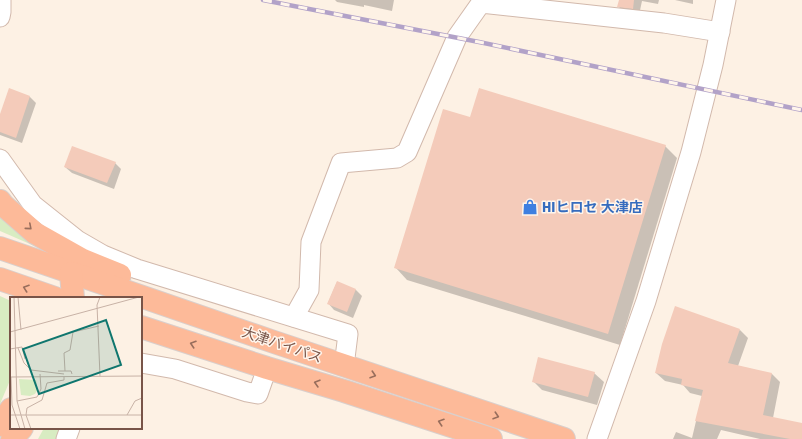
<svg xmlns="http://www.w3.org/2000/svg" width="802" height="439" viewBox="0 0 802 439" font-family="'Fira Sans','Noto Sans JP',sans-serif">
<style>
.green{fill:#d8ecc2}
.shadow{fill:#0003}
.building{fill:#f4cbba}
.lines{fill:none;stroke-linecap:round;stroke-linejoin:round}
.minor-casing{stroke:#d2b9ac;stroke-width:21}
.trunk-casing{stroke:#d9cfcc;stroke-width:24}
.minor{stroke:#fff;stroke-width:19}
.trunk{stroke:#fdba99;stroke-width:22}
.rail-casing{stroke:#b2a2c8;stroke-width:4.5}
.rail{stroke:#fff5ec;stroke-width:3;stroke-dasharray:9;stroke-linecap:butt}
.oneway{stroke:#996e5c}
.labels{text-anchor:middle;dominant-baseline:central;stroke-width:3;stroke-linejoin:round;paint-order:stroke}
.shop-label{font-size:14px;font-weight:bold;fill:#366cbe;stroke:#fff5ec;text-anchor:start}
.street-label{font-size:14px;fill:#785448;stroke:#fff5ec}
.inset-road{fill:none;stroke:#c8b2a6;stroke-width:1}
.view{fill:#0f766e;fill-opacity:0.15;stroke:#0f766e;stroke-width:2}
.inset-edge{fill:none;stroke:#785448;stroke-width:2}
</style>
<rect width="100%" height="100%" fill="#fdf1e4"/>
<g class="green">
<path d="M0,209L60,257L0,231Z"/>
<path d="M0,296L11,301V378L0,404Z"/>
<path d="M44,428H65L61,439H38Z"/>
</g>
<g class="shadow">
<path d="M335,0H394L392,11L364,5V7L337,2Z"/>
<path d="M620,0H659L658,4L642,1L639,15L625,13L619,7Z"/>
<path d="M675,0H693V4Z"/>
<path d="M10,90L30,97L36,103L22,143L0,135V117Z"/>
<path d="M471,118L665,146L677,158L620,345L407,280L396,268Z"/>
<path d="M115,163L121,169L114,189L72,173L65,167Z"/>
<path d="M337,282L356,290L362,296L353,318L334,310L328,303Z"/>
<path d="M740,330L748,338L738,366L772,374L780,382L773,418L802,424V439H760L721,430L717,439H673L676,432L692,438L702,396L690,393L683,385L665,381L656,373Z"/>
<path d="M594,373L604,382L597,405L542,390L533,381Z"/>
</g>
<g class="building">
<path d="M619,0H634L633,9L617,7Z"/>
<path d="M9,88L30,96L16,138L0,132V114Z"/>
<path d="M479,88L666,145L608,334L394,268L443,109L470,117Z"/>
<path d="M72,146L116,162L107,183L64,167Z"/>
<path d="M337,281L356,289L347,312L327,304Z"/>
<path d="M675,306L740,329L728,363L772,373L763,415L802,423V439H790L695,421L703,390L681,385L682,379L655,373L662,344Z"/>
<path d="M538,357L595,372L588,397L532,382Z"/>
</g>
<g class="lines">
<g class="minor-casing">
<g id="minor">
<path d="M0,17L1,12V0"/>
<path d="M0,159L33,205L77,240L103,255L137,269L348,334L344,366"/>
<path d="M294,317L309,290L311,242L341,163L397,158L407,152L457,37L481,3L664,23L720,32"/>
<path d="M141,363L175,369L247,392L258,394L267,368"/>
<path d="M66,439L70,428"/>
<path d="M597,439L646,301L691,152L713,65L726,0"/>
</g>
</g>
<g class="trunk-casing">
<g id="trunk">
<path d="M0,201L3,205L35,233L83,260L120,275"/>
<path d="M0,248L274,342L564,439"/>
<path d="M71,273L73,298"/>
<path d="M0,279L55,298"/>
<path d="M141,327L267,368L344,391L491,439"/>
<path d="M0,425L11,409"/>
<path d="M12,439L22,428"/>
</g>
</g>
<use href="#minor" class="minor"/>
<use href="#trunk" class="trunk"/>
<g class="rail-casing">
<path id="rail" d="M263,0L479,42L802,110"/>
</g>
<use href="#rail" class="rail"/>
</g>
<defs><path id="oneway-chevron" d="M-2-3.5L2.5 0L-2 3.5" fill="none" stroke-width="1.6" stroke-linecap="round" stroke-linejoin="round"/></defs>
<g class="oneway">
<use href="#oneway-chevron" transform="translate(29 227) rotate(41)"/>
<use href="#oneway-chevron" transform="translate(26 288) rotate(-161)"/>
<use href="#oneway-chevron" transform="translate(193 344) rotate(-162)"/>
<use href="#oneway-chevron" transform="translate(373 375) rotate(18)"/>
<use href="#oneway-chevron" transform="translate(317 383) rotate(-164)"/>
<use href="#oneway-chevron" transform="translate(496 416) rotate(18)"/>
<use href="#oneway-chevron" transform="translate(441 422) rotate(-162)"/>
</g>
<defs>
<g id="shop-bare" transform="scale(1.2)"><path d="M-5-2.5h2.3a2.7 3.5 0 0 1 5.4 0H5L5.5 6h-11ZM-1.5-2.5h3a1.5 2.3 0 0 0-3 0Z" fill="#3f7fe0" stroke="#fff5ec" stroke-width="2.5" paint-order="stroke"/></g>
</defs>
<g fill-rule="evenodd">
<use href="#shop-bare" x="530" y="207"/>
</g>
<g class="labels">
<g class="shop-label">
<text x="542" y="207">HIヒロセ 大津店</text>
</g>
<g class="street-label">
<text transform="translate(282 345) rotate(19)">大津バイパス</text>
</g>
</g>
<g transform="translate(10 297)">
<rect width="132" height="132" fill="#fdf1e4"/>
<path d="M9,82L26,83L28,92L25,97L20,99L11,98Z" fill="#d8ecc2"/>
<path class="inset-road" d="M4,0L7,104L15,132M8,0L11,33M0,35L129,0M8,51L14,66L21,73L54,77M0,52L12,50L15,62M48,74H61L62,77M55,74L54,56L60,53L63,35L89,29M90,79L87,8L90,0M0,80L132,79M1,80L2,108L10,132M7,104L27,100L31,92L30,77M0,118H132M117,118L125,104L132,101M21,132L16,118L17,111L32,103L37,86L54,83V80"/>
<path class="view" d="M96,23L111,68L29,97L13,52Z"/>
<rect width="132" height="132" class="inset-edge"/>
</g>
</svg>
